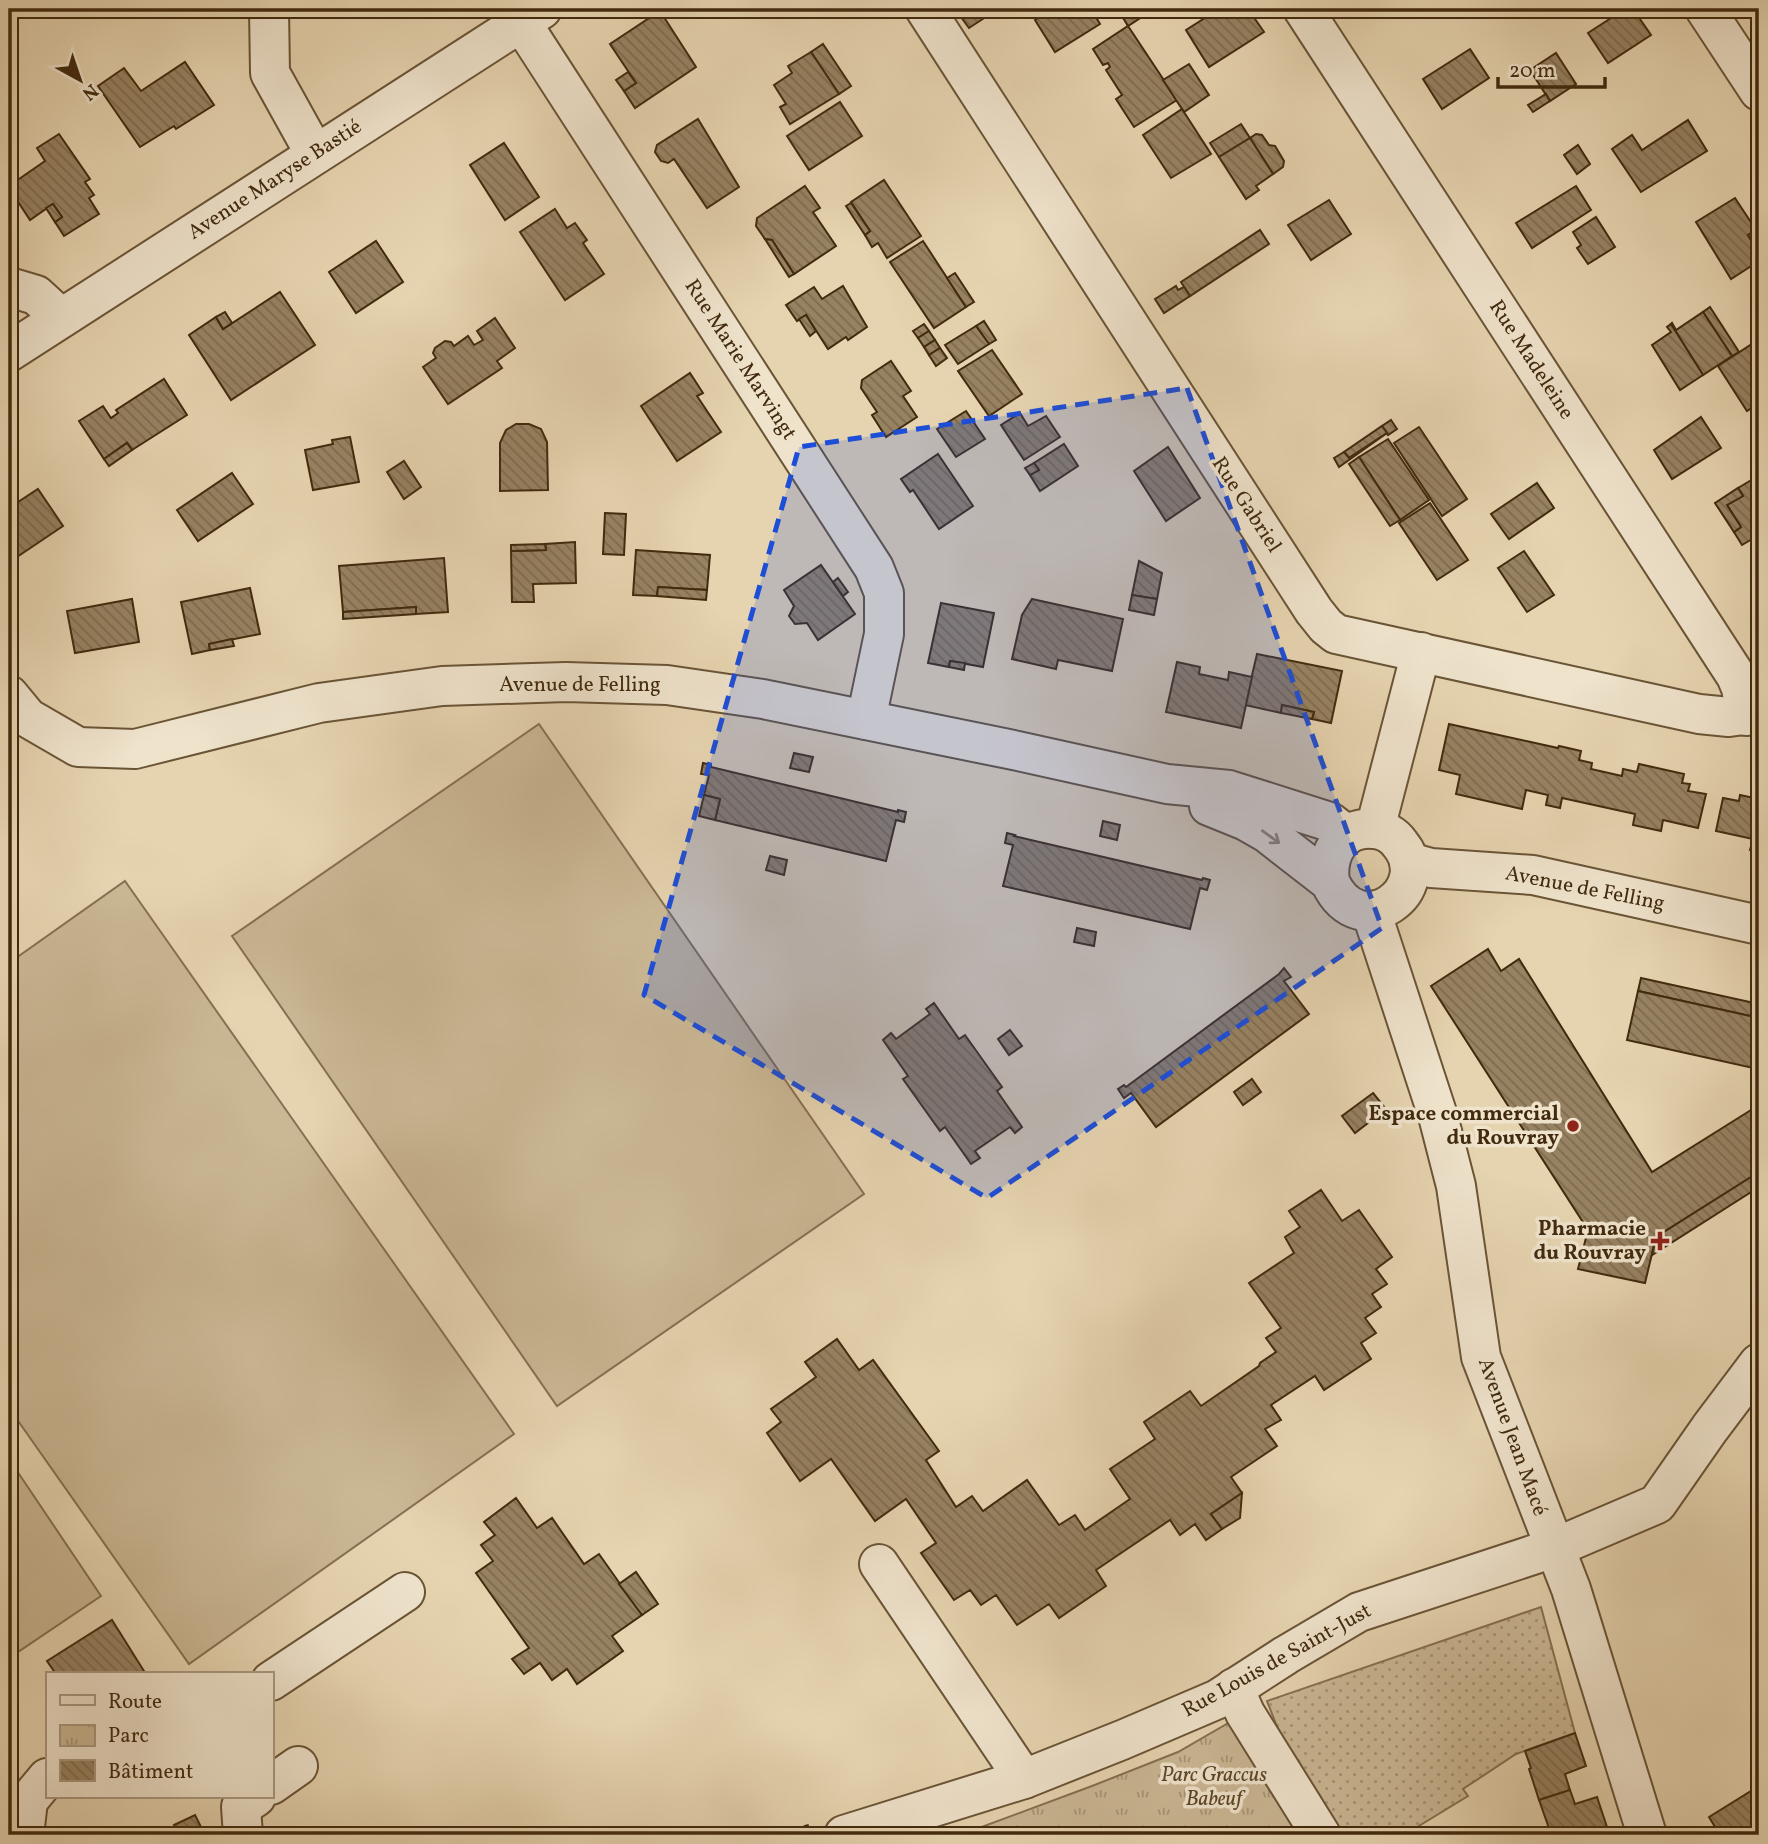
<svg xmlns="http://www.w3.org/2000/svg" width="1768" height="1844" viewBox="0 0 1768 1844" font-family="Vollkorn,serif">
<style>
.grass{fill:url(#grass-dots);stroke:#867051;stroke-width:2}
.park{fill:url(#park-tufts);stroke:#867051;stroke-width:2}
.pitch{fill:#cab794;stroke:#867051;stroke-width:2}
.building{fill:url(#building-back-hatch);stroke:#412a0e;stroke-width:2}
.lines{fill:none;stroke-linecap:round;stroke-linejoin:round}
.minor-casing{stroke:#6a5436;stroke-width:42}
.path{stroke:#412a0e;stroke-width:4.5;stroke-dasharray:5 3.5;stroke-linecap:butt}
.minor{stroke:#efe3cc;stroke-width:38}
.oneway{stroke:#98866d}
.marked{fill:#1d4ed8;fill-opacity:0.2;stroke:#1d4ed8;stroke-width:5;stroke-dasharray:14 9;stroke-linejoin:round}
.poi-dot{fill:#8f2418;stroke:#efe3cc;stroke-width:2.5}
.labels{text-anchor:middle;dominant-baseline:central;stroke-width:7;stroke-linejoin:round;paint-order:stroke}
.street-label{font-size:21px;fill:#412a0e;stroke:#efe3cc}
.poi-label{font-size:21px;font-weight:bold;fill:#412a0e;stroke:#efe3cc;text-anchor:end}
.park-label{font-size:21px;font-style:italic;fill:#5c4629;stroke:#efe3cc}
</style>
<defs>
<pattern id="grass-dots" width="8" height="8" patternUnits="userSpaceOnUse" patternTransform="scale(1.75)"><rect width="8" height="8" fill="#cab794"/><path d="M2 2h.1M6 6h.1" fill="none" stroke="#a69577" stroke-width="1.8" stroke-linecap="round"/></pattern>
<pattern id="park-tufts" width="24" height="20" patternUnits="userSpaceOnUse" patternTransform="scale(1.75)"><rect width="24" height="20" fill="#cab794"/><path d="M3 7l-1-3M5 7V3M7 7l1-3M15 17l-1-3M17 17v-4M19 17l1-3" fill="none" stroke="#a69577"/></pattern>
<pattern id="building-back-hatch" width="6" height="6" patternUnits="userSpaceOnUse" patternTransform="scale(1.75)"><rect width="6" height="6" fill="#978262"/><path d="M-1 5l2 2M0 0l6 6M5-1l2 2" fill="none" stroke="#7d6b4f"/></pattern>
</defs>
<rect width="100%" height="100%" fill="#e6d4b0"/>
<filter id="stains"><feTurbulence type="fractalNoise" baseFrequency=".00286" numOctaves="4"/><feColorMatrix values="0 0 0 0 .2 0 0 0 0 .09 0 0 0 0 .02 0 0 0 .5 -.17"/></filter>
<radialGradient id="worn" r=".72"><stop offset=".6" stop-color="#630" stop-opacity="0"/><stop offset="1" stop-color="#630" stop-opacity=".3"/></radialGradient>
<path class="grass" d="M1541,1607L1575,1733L1516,1754L1463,1789L1468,1796L1404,1835H1340L1283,1742L1267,1701Z"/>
<path class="park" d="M1230,1722L1302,1835H960L1092,1786L1178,1752Z"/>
<g class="pitch">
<path d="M539,724L864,1194L557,1406L232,936Z"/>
<path d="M125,881L514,1434L189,1664L9,1408V963Z"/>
<path d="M9,1459L101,1596L9,1658Z"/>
</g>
<g class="building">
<path d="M356,9H375L362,17Z"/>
<path d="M788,9H808L795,18Z"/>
<path d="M964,9H998L969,28L958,13Z"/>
<path d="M1052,9H1091L1100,24L1055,52L1035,20Z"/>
<path d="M1123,9H1154L1128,26L1119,11Z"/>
<path d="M1219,9H1248L1264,32L1209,67L1186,30Z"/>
<path d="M1426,9H1445L1432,17Z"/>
<path d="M1625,9H1633L1651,35L1608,63L1588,33Z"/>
<path d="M660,11L696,67L635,108L624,91L636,83L610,44Z"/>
<path d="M1128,26L1177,100L1134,127L1116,99L1122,95L1106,70L1110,67L1108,63L1103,65L1093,49Z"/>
<path d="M823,44L851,86L839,94L811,52Z"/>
<path d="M1470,49L1489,78L1442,109L1423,79Z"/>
<path d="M811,52L839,94L790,124L780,107L786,104L774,85L792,73L788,66Z"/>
<path d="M1556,53L1576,84L1550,101L1530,70Z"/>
<path d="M185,62L214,105L176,129L174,126L140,147L98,86L124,68L141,91Z"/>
<path d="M1189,64L1209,95L1184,112L1163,80Z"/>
<path d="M628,72L636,83L624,91L616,80Z"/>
<path d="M1546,94L1550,101L1533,112L1528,105Z"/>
<path d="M840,102L862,136L809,170L787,136Z"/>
<path d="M1182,109L1211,154L1171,178L1143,135Z"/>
<path d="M698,119L739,187L707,208L674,159L668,163L661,161L655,152L657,145Z"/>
<path d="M1688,120L1707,151L1641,192L1612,149L1632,135L1642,150Z"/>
<path d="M1241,124L1250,138L1219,157L1210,143Z"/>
<path d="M59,134L90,179L85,182L94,195L89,198L99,214L64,236L55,222L62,217L53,204L30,220L9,188V186L45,161L37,148Z"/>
<path d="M1256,134L1262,135L1269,145L1275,146L1284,161L1283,167L1273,174L1250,138Z"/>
<path d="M1250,138L1273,174L1256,186L1259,190L1246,199L1219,157Z"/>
<path d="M504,143L539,197L505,220L470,165Z"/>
<path d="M1578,145L1590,164L1577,174L1564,155Z"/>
<path d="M884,180L921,236L887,258L878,243L872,247L865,235L870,231L851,202Z"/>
<path d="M805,186L820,208L813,212L836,246L794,274L772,240L765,239L756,226L757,218Z"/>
<path d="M1576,186L1591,210L1532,248L1516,223Z"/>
<path d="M1735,198L1756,230L1748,235L1759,253V261L1731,279L1696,222Z"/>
<path d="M1329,200L1351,234L1311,260L1288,225Z"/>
<path d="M851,203L870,231L865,235L846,206Z"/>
<path d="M53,204L62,217L55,222L46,208Z"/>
<path d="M555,209L567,228L575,223L587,240L583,243L604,274L565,300L520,232Z"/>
<path d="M1596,217L1615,247L1588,264L1577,248L1581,245L1573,232Z"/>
<path d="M1260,230L1269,244L1190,296L1181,282Z"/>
<path d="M1756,230L1759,236V253L1748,235Z"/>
<path d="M765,239L772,240L794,274L789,277Z"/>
<path d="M376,241L403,282L356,313L329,272Z"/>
<path d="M923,241L966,307L934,328L890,262Z"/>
<path d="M955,273L974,302L966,307L947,278Z"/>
<path d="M843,286L867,327L848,340L846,337L828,349L806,315L797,321L786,305L814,287L822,299Z"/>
<path d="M1176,286L1178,290L1184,287L1190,296L1164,313L1155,299Z"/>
<path d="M280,292L315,345L231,400L189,335L216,317L223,329Z"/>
<path d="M1710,307L1739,352L1732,356L1703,312Z"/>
<path d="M225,312L232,323L223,329L216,317Z"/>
<path d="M1703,312L1732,356L1703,375L1671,324L1672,323L1676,330Z"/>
<path d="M806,315L816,331L810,336L799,319Z"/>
<path d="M495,318L515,348L497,361L502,368L448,404L423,367L436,358L433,353L435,348L445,341L451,342L454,346L468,336L474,345L483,340L477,331Z"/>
<path d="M984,321L996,340L989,344L976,326Z"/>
<path d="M924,324L929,331L918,338L913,331Z"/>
<path d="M1671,324L1703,375L1680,390L1652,345L1671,332L1667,327Z"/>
<path d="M976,326L989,344L958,364L945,345Z"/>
<path d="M929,331L935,340L924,347L918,338Z"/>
<path d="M935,340L940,348L929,355L924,347Z"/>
<path d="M1752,344L1759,355V403L1747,411L1718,366Z"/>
<path d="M940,348L947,358L936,366L929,355Z"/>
<path d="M992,350L1022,394L989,416L958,371Z"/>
<path d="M891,361L911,391L903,396L917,417L886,437L872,415L877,412L861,388L862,380Z"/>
<path d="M690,373L703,393L697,396L721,432L677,461L641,406Z"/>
<path d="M164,379L187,415L132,450L127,443L104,459L79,421L103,406L111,418L118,413L116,410Z"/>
<path d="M966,411L985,439L956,457L937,429Z"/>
<path d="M1020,413L1028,426L1046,416L1060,437L1024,460L1001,425Z"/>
<path d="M1701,417L1721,448L1672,479L1654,450Z"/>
<path d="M1391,420L1397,429L1388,435L1382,426Z"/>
<path d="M516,424H529L541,429L547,442L548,490L500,491V443L506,430Z"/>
<path d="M1382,426L1387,433L1349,458L1344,452Z"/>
<path d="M1419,427L1467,499L1442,516L1394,443Z"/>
<path d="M1387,433L1339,467L1334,458L1344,452L1349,458Z"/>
<path d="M350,437L359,482L313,490L305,450L333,444L332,440Z"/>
<path d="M1388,439L1429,500L1400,520L1359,457Z"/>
<path d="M127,443L132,450L109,466L104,459Z"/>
<path d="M1064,444L1078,466L1040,491L1030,475L1039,470L1034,463Z"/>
<path d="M1168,447L1200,498L1166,521L1134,471Z"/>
<path d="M938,454L973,506L939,529L913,490L910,492L901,479Z"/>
<path d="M1359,457L1400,520L1390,526L1349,464Z"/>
<path d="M404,461L421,487L404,499L387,472Z"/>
<path d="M1034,463L1039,470L1030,475L1025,468Z"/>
<path d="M232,473L253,504L198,541L177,510Z"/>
<path d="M1753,479L1759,489V535L1742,545L1734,532L1741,527L1727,505L1743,496L1738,488Z"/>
<path d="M1537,483L1554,508L1509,539L1491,514Z"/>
<path d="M1738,488L1743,496L1727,505L1741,527L1734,532L1715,503Z"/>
<path d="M38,489L63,526L11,561L9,559V512L11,511L9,508Z"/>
<path d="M1430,503L1468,560L1437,580L1399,523Z"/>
<path d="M605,513L626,514L624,555L603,554Z"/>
<path d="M575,542L576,583L533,584L534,602H512L511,551L546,550L545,544Z"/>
<path d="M545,544L546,550L511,551V545Z"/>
<path d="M636,550L710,555L707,590L658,587L657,596L633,595Z"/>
<path d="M1524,551L1554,595L1527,612L1498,568Z"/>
<path d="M444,558L448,612L416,614V607L343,612L339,566Z"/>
<path d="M1139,561L1162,573L1157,599L1132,595Z"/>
<path d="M821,565L855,614L818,640L807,623L795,624L789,616L794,606L784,590Z"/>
<path d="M838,578L848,592L843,596L833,582Z"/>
<path d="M658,587L707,590L706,600L657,596Z"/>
<path d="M250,588L260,634L209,644L210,650L192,654L181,602Z"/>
<path d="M1132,595L1157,599L1154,615L1129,610Z"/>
<path d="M132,599L139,642L75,653L67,611Z"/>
<path d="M1032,599L1123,619L1112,671L1058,660L1056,669L1012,659L1022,615Z"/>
<path d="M941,603L994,613L983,667L950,661L949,667L928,663Z"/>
<path d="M416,607V614L343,619V612Z"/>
<path d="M232,639L234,646L210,650L209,644Z"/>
<path d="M1257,654L1342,671L1331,723L1312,719L1314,712L1282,705L1281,713L1245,705Z"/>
<path d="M950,661L965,663L964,670L949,667Z"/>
<path d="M1177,662L1200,667L1199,674L1228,680L1229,672L1252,677L1241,728L1166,712Z"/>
<path d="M1282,705L1314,712L1312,719L1281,713Z"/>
<path d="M1449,724L1558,748L1559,746L1581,751L1579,760L1592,763L1591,769L1622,776L1623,769L1637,772L1639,764L1684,774L1682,783L1690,784L1688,791L1706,794L1698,828L1663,820L1661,831L1633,825L1635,814L1562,798L1560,808L1546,805L1548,795L1526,790L1522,809L1456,794L1460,775L1439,770Z"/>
<path d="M794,753L813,757L809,772L790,768Z"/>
<path d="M703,763L711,765V767L898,812V810L906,812L904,822L896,820L886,861L715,820L720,799L704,795L709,775L701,774Z"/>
<path d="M1756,790H1759V852L1750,850L1753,839L1716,831L1723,798L1739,801L1740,795L1754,798Z"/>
<path d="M704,795L720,799L715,820L699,816Z"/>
<path d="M1103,821L1120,825L1117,840L1100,836Z"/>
<path d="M1007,833L1015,835L1014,836L1202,880L1203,878L1210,880L1207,890L1200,888L1190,929L1003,886L1013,845L1005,843Z"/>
<path d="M770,856L787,860L784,875L766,870Z"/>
<path d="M1077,928L1096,932L1094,946L1074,942Z"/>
<path d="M1488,949L1501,971L1519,959L1652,1172L1759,1105V1172L1656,1237L1645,1283L1578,1269L1588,1230L1431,986Z"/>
<path d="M1284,968L1291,977L1284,981L1309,1014L1156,1127L1131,1093L1124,1098L1118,1089L1124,1085L1126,1087L1279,974Z"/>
<path d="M1641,978L1759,1004V1018L1638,991Z"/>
<path d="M1638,991L1759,1018V1072L1758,1069L1627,1040Z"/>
<path d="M934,1003L959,1039L965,1035L1002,1087L997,1091L1022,1127L1015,1133L1010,1127L975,1151L980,1158L971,1164L945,1127L940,1131L903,1079L908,1076L883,1040L891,1033L896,1039L930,1014L926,1009Z"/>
<path d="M1010,1030L1022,1046L1009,1055L998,1039Z"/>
<path d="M1252,1079L1261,1092L1243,1105L1234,1092Z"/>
<path d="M1373,1093L1386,1109L1355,1133L1342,1116Z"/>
<path d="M1759,1172V1187L1652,1255L1656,1237Z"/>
<path d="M1321,1190L1342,1221L1359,1210L1392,1257L1376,1269L1387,1284L1372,1294L1381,1307L1365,1318L1376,1333L1361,1343L1371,1359L1324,1390L1315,1376L1271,1405L1281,1420L1265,1429L1277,1446L1231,1477L1242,1493L1211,1514L1222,1529L1206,1540L1195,1524L1180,1535L1170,1520L1096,1570L1106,1586L1059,1618L1049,1604L1017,1625L996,1595L981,1605L970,1590L954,1600L921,1553L936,1543L906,1499L875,1521L831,1459L800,1481L767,1433L781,1422L771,1409L816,1377L805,1362L837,1339L859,1370L873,1360L939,1451L926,1460L956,1507L972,1496L983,1511L1027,1480L1059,1525L1075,1515L1085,1530L1130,1499L1110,1469L1155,1439L1144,1422L1190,1391L1201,1406L1259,1366L1260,1363L1276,1352L1266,1338L1281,1328L1249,1283L1294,1253L1285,1237L1300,1227L1289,1211Z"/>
<path d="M1242,1493L1240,1518L1222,1529L1211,1514Z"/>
<path d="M516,1498L537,1528L552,1518L584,1564L599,1554L642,1615L612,1636L623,1651L577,1684L567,1669L552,1680L540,1663L524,1674L512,1659L529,1648L476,1573L493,1561L481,1545L495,1535L484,1522Z"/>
<path d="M636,1572L658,1604L642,1615L619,1584Z"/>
<path d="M112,1620L144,1671L138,1674H56L47,1661Z"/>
<path d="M1575,1733L1586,1766L1565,1774L1570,1790L1539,1800L1529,1769L1531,1768L1525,1751Z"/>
<path d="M1759,1786V1835H1720L1709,1817Z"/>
<path d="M1570,1790L1575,1804L1597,1797L1608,1830L1591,1835H1554L1552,1830L1550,1831L1539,1800Z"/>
<path d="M195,1815L205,1835H180L174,1825Z"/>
</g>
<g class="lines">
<g class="minor-casing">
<g id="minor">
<path d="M269,9L270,73L315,154"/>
<path d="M925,9L1314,611L1326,626L1336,634L1699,714L1729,717L1759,713"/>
<path d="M1303,9L1736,676L1741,688L1746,716"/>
<path d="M1705,9L1759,91"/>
<path d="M521,22L874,568L884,593V634L866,720"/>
<path d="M9,287L36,295L61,318"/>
<path d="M9,352L542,9"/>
<path d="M9,695L28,718L78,747L135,749L319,703L442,686L566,682L667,685L763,699L1018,751L1167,784L1229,790L1330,822L1347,835"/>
<path d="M1209,806L1246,821L1267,833L1330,882C1360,947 1437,889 1400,844C1394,835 1383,829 1373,829C1341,826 1326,854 1330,882"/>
<path d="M1375,829L1421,652"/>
<path d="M1409,862L1431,868L1533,875L1759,925"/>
<path d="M1371,911L1438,1116L1456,1186L1481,1357L1571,1589L1647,1835"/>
<path d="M879,1564L1024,1779"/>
<path d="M271,1681L405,1592"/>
<path d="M1234,1688L1245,1713L1321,1835"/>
<path d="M271,1785L298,1766"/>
<path d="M24,1835L28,1801L47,1778"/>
<path d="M243,1835L241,1807L256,1797"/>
<path d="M844,1835L1024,1779L1122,1740L1218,1699L1286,1655L1359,1612L1554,1548L1657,1504L1710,1428L1759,1363"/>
</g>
</g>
<path class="path" d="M771,1835L810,1826"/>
<use href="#minor" class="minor"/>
</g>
<defs><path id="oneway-shaft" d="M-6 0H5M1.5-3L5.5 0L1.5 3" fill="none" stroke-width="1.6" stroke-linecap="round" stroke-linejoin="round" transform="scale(1.75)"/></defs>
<use class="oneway" href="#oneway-shaft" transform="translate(1271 837) rotate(36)"/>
<path class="marked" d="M1187,388L1382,928L987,1198L644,995L799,447Z"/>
<g class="poi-dot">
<circle cx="1573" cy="1126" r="7"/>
<path d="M1656.5 1230.5h7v7h7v7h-7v7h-7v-7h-7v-7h7z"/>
</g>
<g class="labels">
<g class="street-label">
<text transform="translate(275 180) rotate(-33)">Avenue Maryse Bastié</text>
<text transform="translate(740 360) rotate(57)">Rue Marie Marvingt</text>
<text transform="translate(1531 360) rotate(57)">Rue Madeleine</text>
<text transform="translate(1246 505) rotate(57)">Rue Gabriel</text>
<text x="580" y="685">Avenue de Felling</text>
<text transform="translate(1585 889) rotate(11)">Avenue de Felling</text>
<text transform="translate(1512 1437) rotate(70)">Avenue Jean Macé</text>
<text transform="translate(1277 1661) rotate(-29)">Rue Louis de Saint-Just</text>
</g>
<g class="poi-label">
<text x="1559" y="1114">Espace commercial<tspan x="1559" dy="24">du Rouvray</tspan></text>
<text x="1646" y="1229">Pharmacie<tspan x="1646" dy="24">du Rouvray</tspan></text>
</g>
<g class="park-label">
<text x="1214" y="1775">Parc Graccus<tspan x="1214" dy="24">Babeuf</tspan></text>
</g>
</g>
<rect width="1768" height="1844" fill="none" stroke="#e6d4b0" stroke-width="35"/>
<rect x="10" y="10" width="1747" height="1823" fill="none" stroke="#412a0e" stroke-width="3.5"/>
<rect x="18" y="18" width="1733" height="1809" fill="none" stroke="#412a0e" stroke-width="2"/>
<rect x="46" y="1672" width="228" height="126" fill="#efe3cc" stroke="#a99980" stroke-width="2"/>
<rect x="60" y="1695" width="35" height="10" fill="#efe3cc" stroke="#a99980" stroke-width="2"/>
<text x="108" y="1708" font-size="21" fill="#412a0e">Route</text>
<rect x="60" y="1725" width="35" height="21" fill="url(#park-tufts)" stroke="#a99980" stroke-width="2"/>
<text x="108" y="1742" font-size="21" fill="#412a0e">Parc</text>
<rect x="60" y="1760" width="35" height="21" fill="url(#building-back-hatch)" stroke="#a99980" stroke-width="2"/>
<text x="108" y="1778" font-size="21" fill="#412a0e">Bâtiment</text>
<g transform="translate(80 80) rotate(140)" stroke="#efe3cc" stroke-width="5" paint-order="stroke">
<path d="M0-5L12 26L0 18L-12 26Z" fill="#412a0e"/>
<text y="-10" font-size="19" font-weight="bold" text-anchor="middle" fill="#412a0e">N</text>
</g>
<path d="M1498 77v10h107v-10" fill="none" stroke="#412a0e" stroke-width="3.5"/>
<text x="1509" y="77" font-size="21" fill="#412a0e" stroke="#efe3cc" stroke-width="5" paint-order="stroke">20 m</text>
<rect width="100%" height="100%" filter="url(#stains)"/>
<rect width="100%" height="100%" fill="url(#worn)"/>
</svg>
